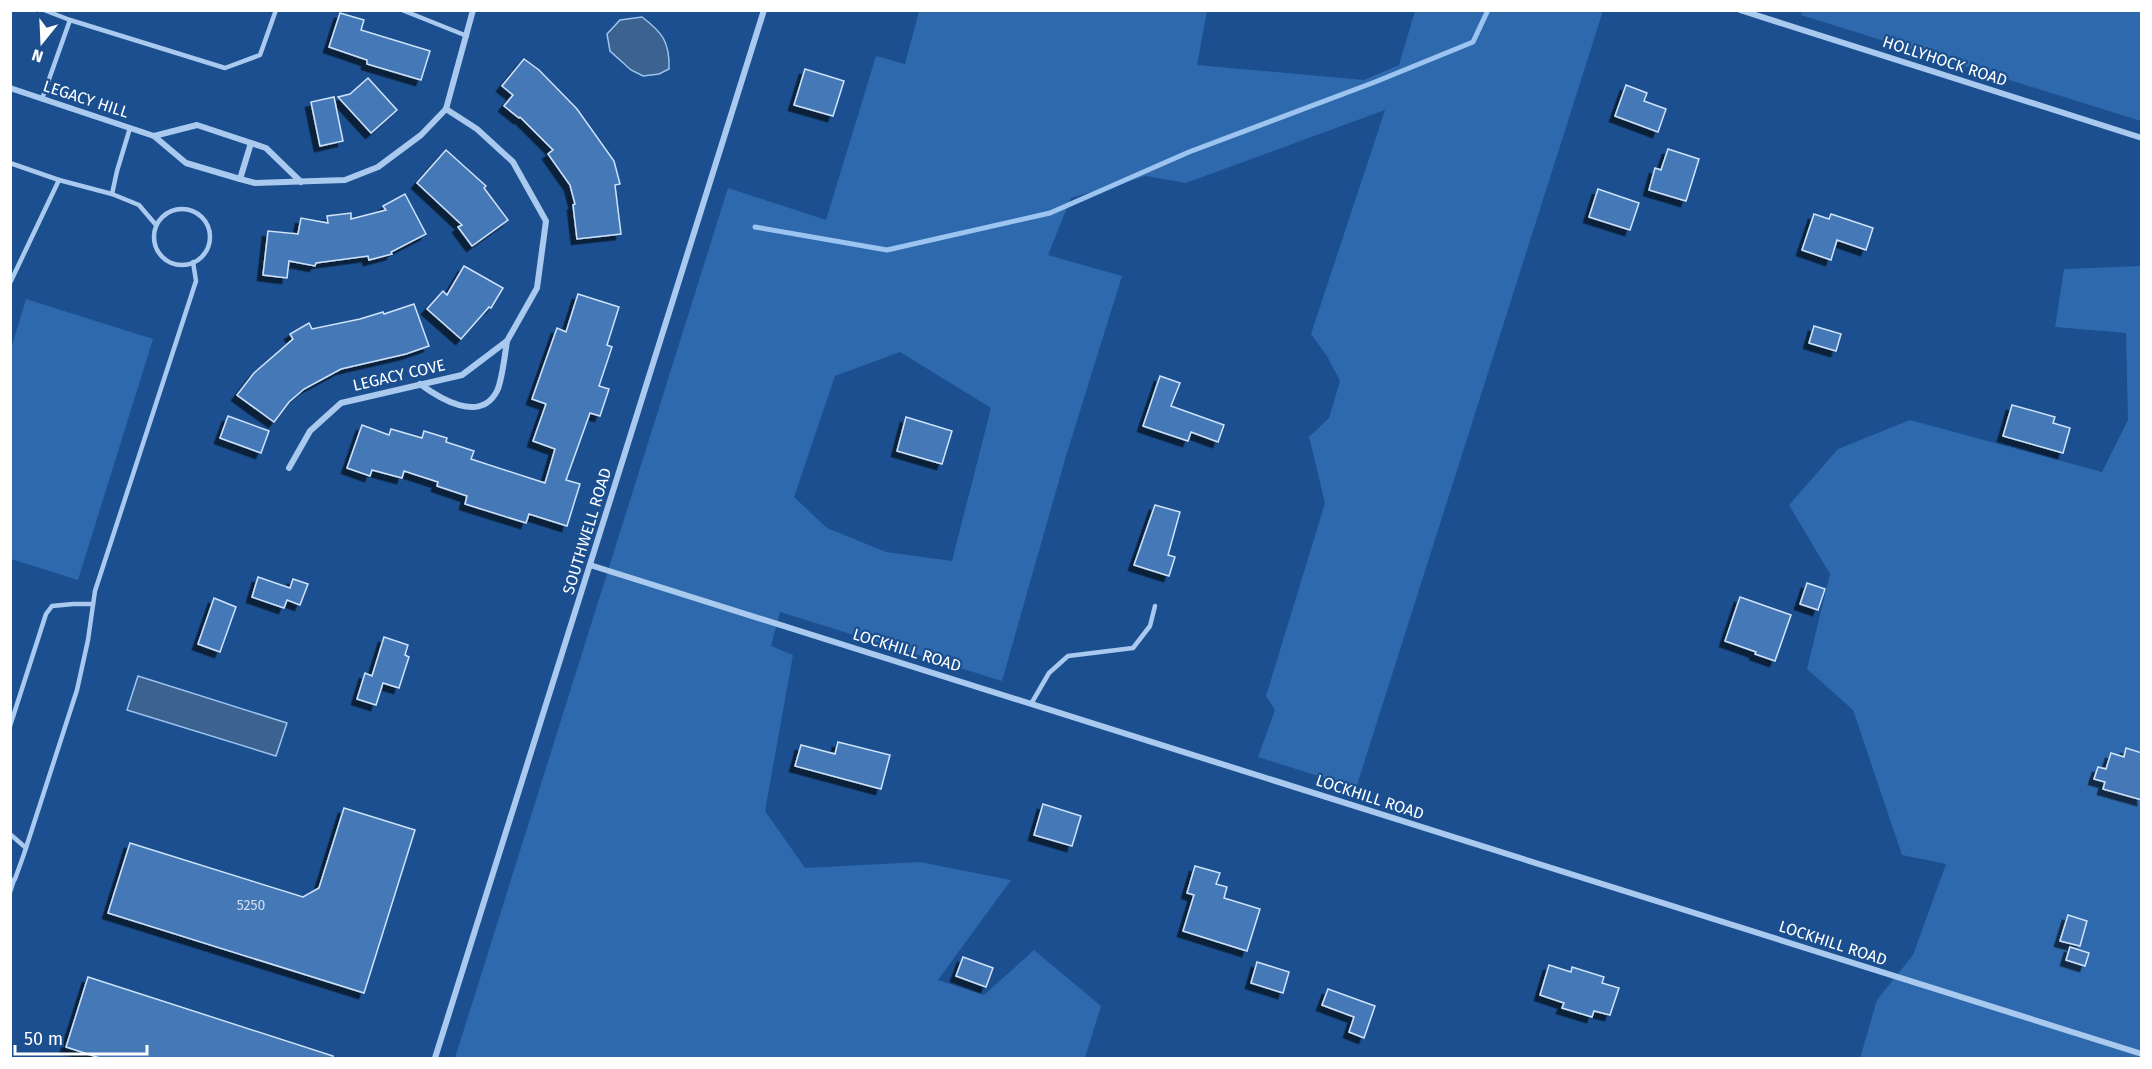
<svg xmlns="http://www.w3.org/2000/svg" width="2152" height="1069" viewBox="0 0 2152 1069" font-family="'Fira Sans',sans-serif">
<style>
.green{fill:#2e69ad;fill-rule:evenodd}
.water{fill:#3c6290;stroke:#9cc4f0;stroke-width:1.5}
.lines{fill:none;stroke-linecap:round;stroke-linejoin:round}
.stream{stroke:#9cc4f0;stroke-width:5}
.building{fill:#4478b7;stroke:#cfe3fa;stroke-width:1.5;filter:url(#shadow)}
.service{stroke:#a9c9ee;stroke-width:4.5}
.minor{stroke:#a9c9ee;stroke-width:6}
.labels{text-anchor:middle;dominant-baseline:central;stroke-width:4.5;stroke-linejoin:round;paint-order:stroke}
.number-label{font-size:14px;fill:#d0dded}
.street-label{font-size:16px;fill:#fff;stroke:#1b4f8f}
</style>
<defs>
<filter id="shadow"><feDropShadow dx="-5.5" dy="5.5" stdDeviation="0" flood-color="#0009"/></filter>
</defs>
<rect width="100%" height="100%" fill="#1b4f8f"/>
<g class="green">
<path d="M1802,10L2141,11V121L1801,15Z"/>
<path d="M919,11H1207L1197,65L1364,80L1399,65L1415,11H1603L1356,788L1258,757L1275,710L1266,696L1325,503L1309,437L1329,418L1340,381L1327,356L1311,334L1385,110L1186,183L1146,176L1071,198L1048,255L1122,276L1066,456L1002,681L780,612L771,646L793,655L765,811L805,868L920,862L1011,880L938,980L984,995L1034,950L1101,1006L1085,1058H455L728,188L826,220L876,56L905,64ZM900,352L991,408L952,561L886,552L827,528L794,497L835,376Z"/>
<path d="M2141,266V753L2127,748L2124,757L2111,753L2106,769L2098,767L2094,779L2105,782L2104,789L2141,800V1058H1860L1877,1000L1913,955L1946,864L1902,855L1853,710L1807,669L1830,574L1789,505L1838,449L1910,420L2102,472L2128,420L2126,333L2055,327L2064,269Z"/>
<path d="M26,299L153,339L78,580L11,559V349Z"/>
</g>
<g class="water">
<path d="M642,17C662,32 670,42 669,69L659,74L643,76L631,70L610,51L607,34L620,20Z"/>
<path d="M138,676L287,723L276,756L127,710Z"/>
</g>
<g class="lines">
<path class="stream" d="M755,227L887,250L1050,213L1189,152L1375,82L1473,42L1488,10"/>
</g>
<g class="building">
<path d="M340,13L364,20L361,30L430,51L421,80L367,64V60L329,47Z"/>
<path d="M524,59L539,70L577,109L614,161L620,184L615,185L621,234L577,239L573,205L575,204L570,185L548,154L553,150L520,117L519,118L504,106L513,95L502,86Z"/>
<path d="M805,69L844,81L833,116L794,105Z"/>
<path d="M368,78L397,110L371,133L338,97L350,94Z"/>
<path d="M1626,85L1647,93L1644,101L1666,109L1658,132L1615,116Z"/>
<path d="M334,97L343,141L320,146L311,102Z"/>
<path d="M1668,149L1699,159L1686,201L1649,190L1655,168L1661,170Z"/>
<path d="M446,150L486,186L484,188L508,220L472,246L458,227L462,225L417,183Z"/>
<path d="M1598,189L1639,203L1630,230L1589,217Z"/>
<path d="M405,194L426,234L391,252L392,254L369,260L368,256L316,263L315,266L289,261L287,278L263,275L268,231L298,234L301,218L328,223L327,216L351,213V219L386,210L383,206Z"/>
<path d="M1814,214L1829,219L1831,214L1873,228L1866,250L1837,240L1831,260L1802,250Z"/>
<path d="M464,266L503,288L491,308L489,307L461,339L427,309L443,291L447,295Z"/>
<path d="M578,294L619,307L607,345L612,347L599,386L609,389L600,416L590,413L566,480L580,484L567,526L529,514L526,523L465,504L467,496L437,486L438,482L404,471L402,478L372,470L370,476L347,468L362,425L389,435L391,429L422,438L424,431L447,438L446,442L474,451L471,459L545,483L555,449L533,441L546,404L532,399L557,328L566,332Z"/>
<path d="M414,304L429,346L406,354L341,369L304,389L289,402L274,422L237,395L254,373L293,339L290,334L309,323L312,329L360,319L383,312L384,314Z"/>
<path d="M1814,326L1841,334L1836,351L1809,343Z"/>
<path d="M1160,376L1180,383L1171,406L1224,425L1218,442L1191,432L1188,441L1143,426Z"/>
<path d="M2012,405L2055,417L2053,423L2070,428L2063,453L2003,436Z"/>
<path d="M228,416L269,431L261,453L220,438Z"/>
<path d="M906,417L952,431L942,464L897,451Z"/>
<path d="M1155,505L1180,512L1168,555L1175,557L1169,576L1134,565Z"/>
<path d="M258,577L290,588L293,579L308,584L300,605L287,600L284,608L252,597Z"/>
<path d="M1807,583L1825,589L1818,610L1800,604Z"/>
<path d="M1740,597L1791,615L1775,661L1755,654L1756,652L1725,641Z"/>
<path d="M214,598L236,607L220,652L198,644Z"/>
<path d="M384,637L408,645L405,655L409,657L399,688L383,683L376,705L357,699L365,673L372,676Z"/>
<path d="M838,742L890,755L881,789L795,766L801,745L835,754Z"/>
<path d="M2126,748L2142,753V800L2103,789L2105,782L2094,779L2098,767L2106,769L2111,753L2124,757Z"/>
<path d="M1043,804L1081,816L1072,846L1034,835Z"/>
<path d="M344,808L415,830L364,993L108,913L130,843L303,897L319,888Z"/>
<path d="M1195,866L1220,873L1216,884L1227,887L1224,898L1260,909L1247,951L1183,931L1194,895L1187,893Z"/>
<path d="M2068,915L2087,921L2080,946L2060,941Z"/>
<path d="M2070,947L2089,953L2085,966L2066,960Z"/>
<path d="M963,957L993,968L986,987L956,976Z"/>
<path d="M1257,962L1289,972L1283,993L1251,983Z"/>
<path d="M1549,965L1571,972L1572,967L1604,977L1602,983L1619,988L1610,1015L1594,1011L1592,1017L1562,1008L1564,1003L1540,995Z"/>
<path d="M88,977L333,1056V1059H103L66,1047Z"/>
<path d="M1328,989L1375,1006L1364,1038L1349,1032L1354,1017L1322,1005Z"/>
</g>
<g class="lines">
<g class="service">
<path d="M44,10L70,20"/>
<path d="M402,10L467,36"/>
<path d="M42,99L70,20L225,68L260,55L276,10"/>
<path d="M130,128L117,171L112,194L139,205L156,225"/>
<path d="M10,163L59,180"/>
<circle cx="182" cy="237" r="28"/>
<path d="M10,283L59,180L112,194"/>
<path d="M1031,704L1049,673L1068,656L1133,648L1150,626L1155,606"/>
<path d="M10,726L46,614L52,606L73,604H93"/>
<path d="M10,834L26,848"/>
<path d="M10,882L15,879L24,854L77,690L88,640L95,591L196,281L193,262"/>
<path d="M10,892L14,880"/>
</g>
<g class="minor">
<path d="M1740,10L2142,138"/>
<path d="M10,88L154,136L186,163L240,179L255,183L345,180L378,167L421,135L446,109L473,10"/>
<path d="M154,136L197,125L266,148L301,182"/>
<path d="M240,179L251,143"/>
<path d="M420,384C439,398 480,424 497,391C502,381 505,354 507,341"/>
<path d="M289,468L310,431L341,403L462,375L507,341L537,288L546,221L513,162L477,129L446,109"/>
<path d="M590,565L2142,1054"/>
<path d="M435,1058L764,10"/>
</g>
</g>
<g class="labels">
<g class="number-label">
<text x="251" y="905">5250</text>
</g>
<g class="street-label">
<text transform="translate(1945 61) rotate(18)">HOLLYHOCK ROAD</text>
<text transform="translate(86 99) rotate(18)">LEGACY HILL</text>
<text transform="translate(399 375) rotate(-13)">LEGACY COVE</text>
<text transform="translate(587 531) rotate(-73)">SOUTHWELL ROAD</text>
<text transform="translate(907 650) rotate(17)">LOCKHILL ROAD</text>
<text transform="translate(1370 797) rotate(18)">LOCKHILL ROAD</text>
<text transform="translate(1833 943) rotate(18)">LOCKHILL ROAD</text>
</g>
</g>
<rect width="2152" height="1069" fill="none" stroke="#ffffff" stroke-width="24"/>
<g transform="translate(42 42) rotate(198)" stroke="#1b4f8f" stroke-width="4.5" paint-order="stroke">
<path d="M0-4.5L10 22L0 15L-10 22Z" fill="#ffffff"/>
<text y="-9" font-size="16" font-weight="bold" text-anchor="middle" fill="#ffffff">N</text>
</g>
<path d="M15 1045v9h132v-9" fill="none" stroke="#ffffff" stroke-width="3"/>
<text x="24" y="1045" font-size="18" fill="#ffffff" stroke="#1b4f8f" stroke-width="4.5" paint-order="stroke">50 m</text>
</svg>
